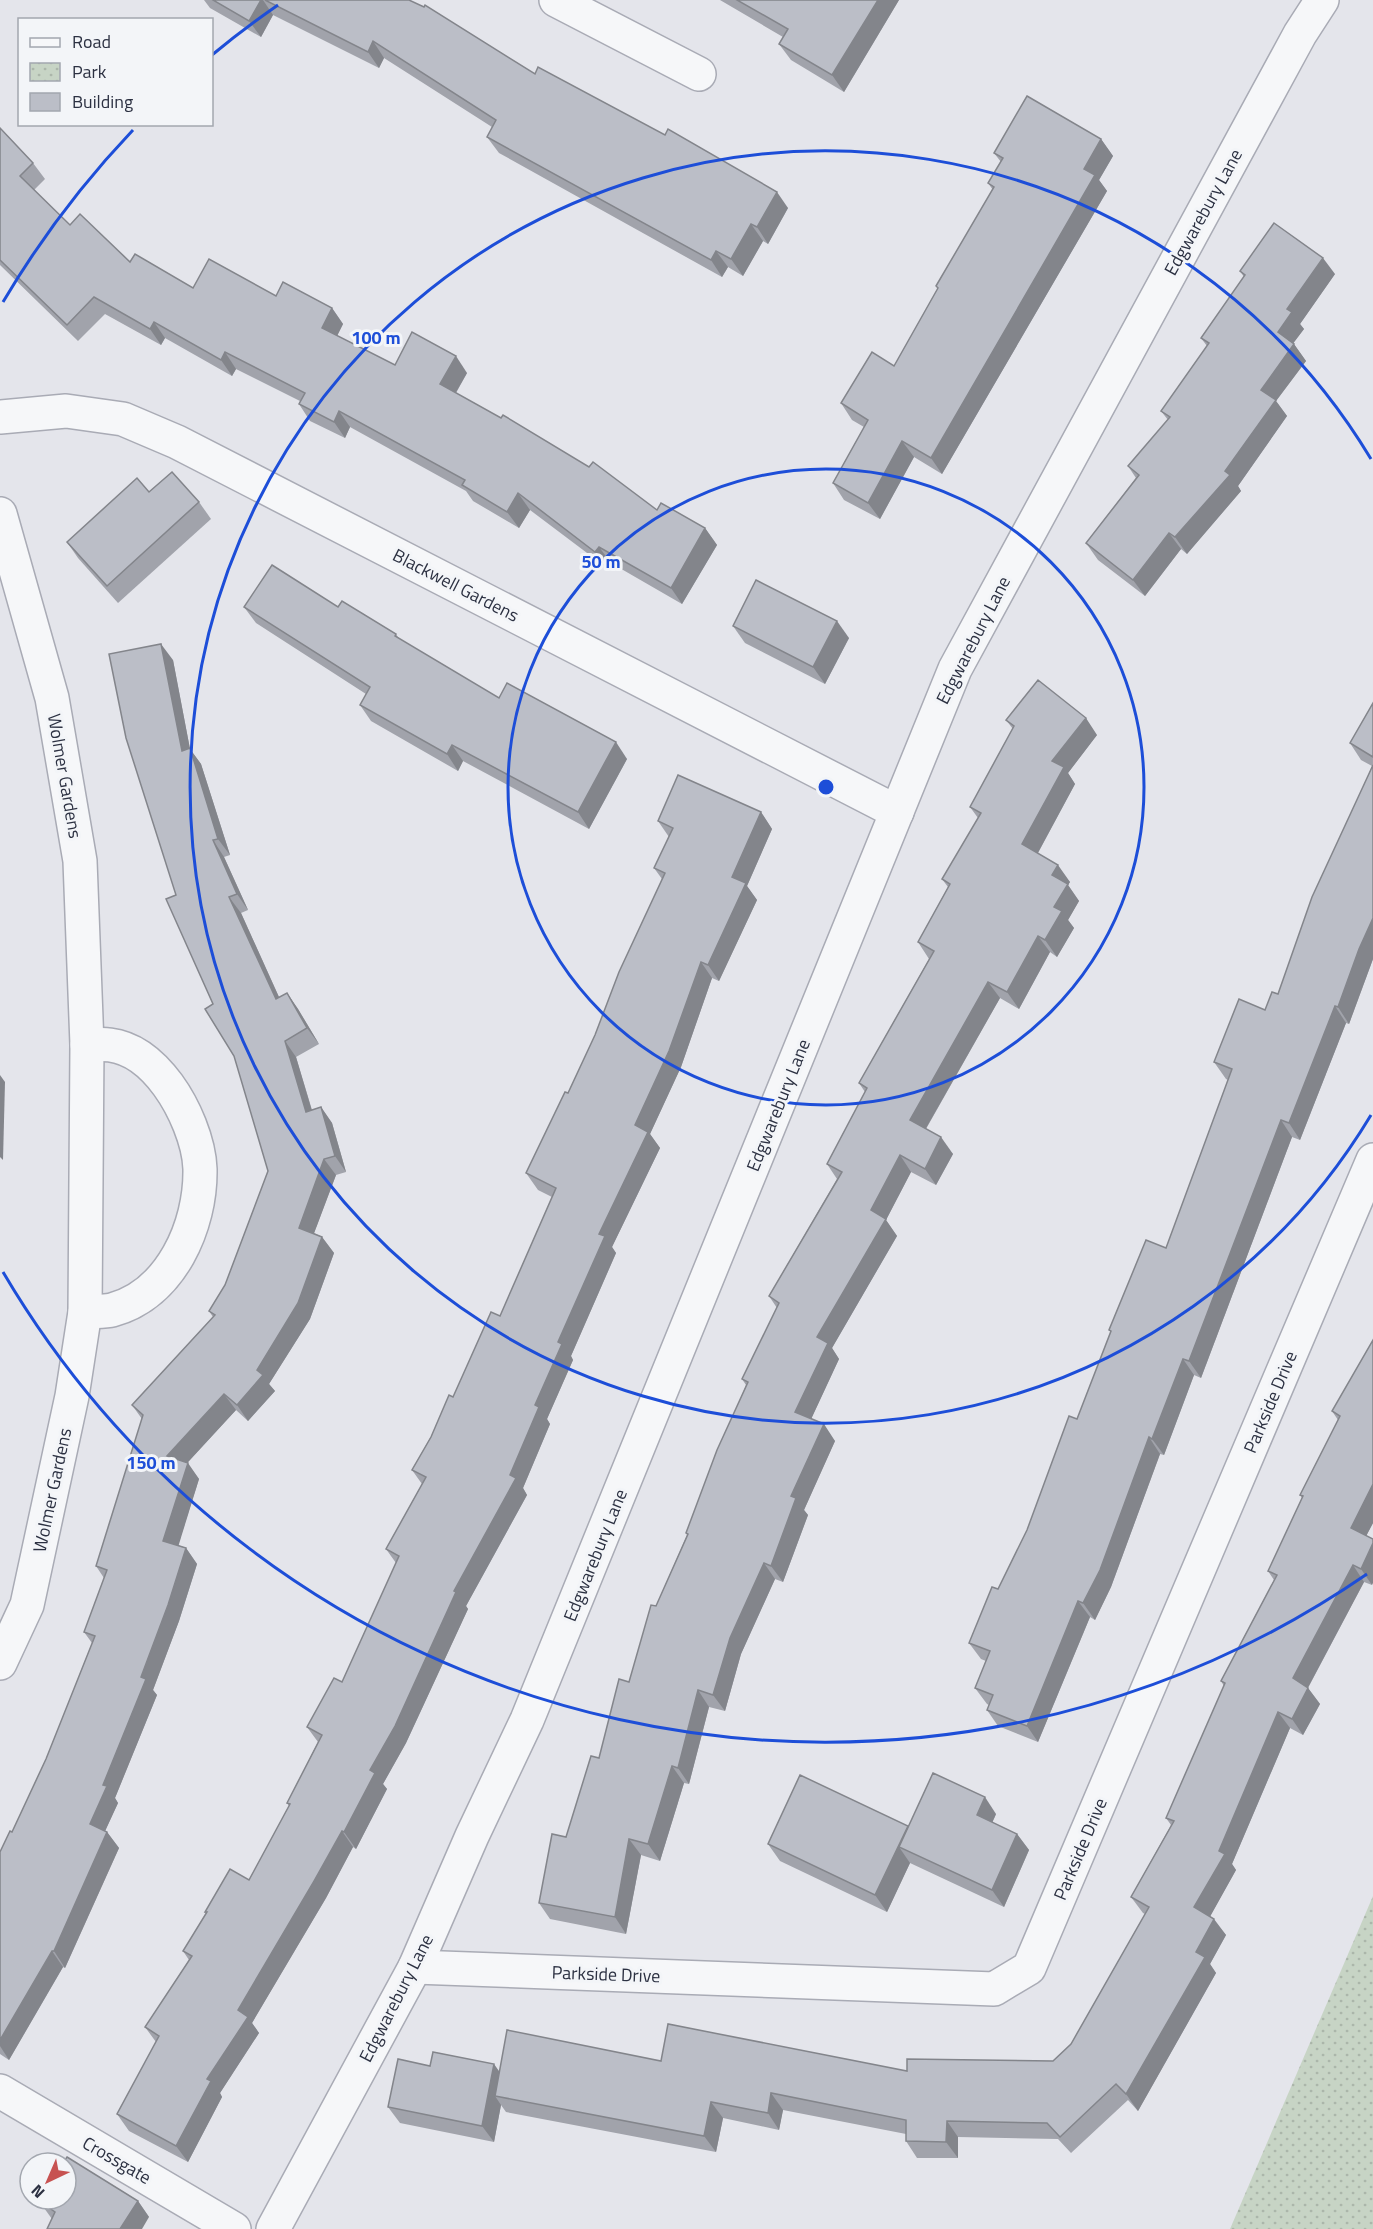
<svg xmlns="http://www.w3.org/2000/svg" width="1373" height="2229" viewBox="0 0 1373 2229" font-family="'Titillium Web',sans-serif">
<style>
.park{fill:url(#park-dots)}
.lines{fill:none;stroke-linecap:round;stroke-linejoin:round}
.street-casing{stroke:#a9abb5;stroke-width:36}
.street{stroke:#f6f7f9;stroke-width:33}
.wall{fill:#a1a3ab}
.shaded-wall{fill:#83858b}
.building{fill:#bbbec7;stroke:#83858b;stroke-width:1.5}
.ring{fill:none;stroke:#1d4ed8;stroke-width:3}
.labels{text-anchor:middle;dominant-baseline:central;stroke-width:6;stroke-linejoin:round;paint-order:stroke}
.street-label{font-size:18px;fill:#2c3142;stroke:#f3f5f8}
.centre{fill:#1d4ed8;stroke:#f3f5f8;stroke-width:3}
.ring-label{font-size:18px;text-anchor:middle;font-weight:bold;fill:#1d4ed8;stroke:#f3f5f8;stroke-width:6;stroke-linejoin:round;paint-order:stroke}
</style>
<defs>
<pattern id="park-dots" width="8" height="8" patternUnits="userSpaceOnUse" patternTransform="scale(1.5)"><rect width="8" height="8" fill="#c7d4c5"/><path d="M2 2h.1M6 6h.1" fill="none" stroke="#abb6aa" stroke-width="1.8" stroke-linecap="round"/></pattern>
</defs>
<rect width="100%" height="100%" fill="#e4e5eb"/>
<path class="park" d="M1373,1896V2229H1230Z"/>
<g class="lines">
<g class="street-casing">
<g id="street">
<path d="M556,0L699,74"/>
<path d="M0,417L66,411L123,419L177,442L897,812"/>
<path d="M0,514L52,698L80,861L87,1045L85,1312L72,1396L27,1605L0,1663"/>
<path d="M85,1312C94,1311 104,1312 112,1310C171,1294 201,1226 200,1169C199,1141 184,1107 168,1085C154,1066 134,1048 110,1045C102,1044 94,1045 87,1045"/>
<path d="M415,1967L994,1989L1029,1968L1373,1160"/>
<path d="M0,2091L234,2229"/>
<path d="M273,2229L415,1967L472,1836L527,1720L955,669L1300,34L1322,0"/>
</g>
</g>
<use href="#street" class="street"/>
</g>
<g class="wall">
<path d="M204,0H409L535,74L788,208L768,244L763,241L743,276L728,267L722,277L499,153L487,137L492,127L384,58L379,68L273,15L261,37L210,8Z"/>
<path d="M720,0H899L844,92L791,60L779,44L783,37Z"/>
<path d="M0,128L33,163L45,179L34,190L70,225L130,262L193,288L276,296L332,308L343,324L337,336L395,365L467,373L456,393L657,510L705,528L717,545L682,604L611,563L607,568L530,510L519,528L473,501L466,491L350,427L345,438L310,421L299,404L300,401L236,369L232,376L165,338L161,345L105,314L78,341L0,265Z"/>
<path d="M1101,139L1113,156L1099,180L1107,191L942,474L914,457L880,519L844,500L833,483L864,427L852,420L841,403L894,366L938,288L936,286L993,190L988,183L1001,162L994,153Z"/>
<path d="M1240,271L1335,274L1300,324L1304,329L1293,343L1306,361L1276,401L1287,416L1238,486L1241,491L1187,554L1181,549L1145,596L1098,560L1086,543L1136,478L1128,466L1168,420L1161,411L1207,346L1201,338L1244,277Z"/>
<path d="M149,492L199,502L211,519L118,603L78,558L67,542Z"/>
<path d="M244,607H338L396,634L399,639L499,698L627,759L589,829L463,761L458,771L371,721L360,705L366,694L256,623Z"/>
<path d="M733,626L849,638L825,684L745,643Z"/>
<path d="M173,660L190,749L201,764L230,855L224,857L248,910L241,913L279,997L287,993L298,1009L319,1044L296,1057L312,1110L321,1107L332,1123L346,1172L336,1175L314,1233L322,1237L334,1253L310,1319L269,1384L275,1391L248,1421L236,1410L187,1463L199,1479L178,1545L186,1548L197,1564L179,1621L153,1690L157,1695L115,1798L118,1803L105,1831L107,1832L119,1848L65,1968L63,1967L9,2060L0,2054V1852L12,1832L46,1759L92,1643L84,1632L104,1578L96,1566L142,1419L132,1405L213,1317L209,1311L225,1285L268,1171L234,1056L213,1004L176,895Z"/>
<path d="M1373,703V959L1349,1024L1346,1023L1300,1140L1292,1137L1201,1378L1194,1375L1164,1455L1160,1454L1111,1587L1095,1620L1090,1617L1038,1742L998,1726L987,1710L989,1705L987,1704L975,1688L986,1661L981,1659L969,1643L998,1589L1027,1530L1077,1419L1111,1332L1109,1330L1166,1248L1228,1080L1226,1079L1214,1062L1265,1010L1278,994L1372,766L1361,760L1350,743Z"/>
<path d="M1006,720L1097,735L1068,773L1075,784L1038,853L1070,882L1068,885L1079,901L1068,920L1074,928L1057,957L1050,952L1019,1009L1000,998L926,1129L953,1154L936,1185L911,1172L886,1220L897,1236L832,1348L839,1359L811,1419L835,1441L804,1510L808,1515L783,1582L775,1579L741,1654L725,1711L709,1707L689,1784L684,1783L660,1861L641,1855L626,1934L550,1919L539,1903L599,1758L629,1682L656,1606L687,1535L686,1533L746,1385L742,1379L777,1308L769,1296L837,1179L827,1164L865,1092L859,1083L929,959L918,942L948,887L942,879L978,818L970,807L1013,729Z"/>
<path d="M761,812L772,829L747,886L757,900L719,981L712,978L681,1067L650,1134L660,1148L612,1247L616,1253L571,1356L573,1360L547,1419L550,1424L523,1488L527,1495L466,1606L468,1609L406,1743L383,1784L387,1789L356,1849L353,1847L326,1898L252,2023L259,2033L220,2093L222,2097L188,2162L129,2131L117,2114L156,2042L145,2027L189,1960L183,1951L206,1913L205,1912L249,1880L289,1806L287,1803L318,1742L307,1727L342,1682L396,1563L386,1549L422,1484L412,1470L453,1397L500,1316L552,1197L538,1190L526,1173L568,1093L595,1035L662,879L654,868L669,837L658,821Z"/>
<path d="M1373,1340V1523L1366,1536L1372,1585L1364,1582L1308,1688L1320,1704L1303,1735L1290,1728L1232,1864L1236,1870L1210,1916L1226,1935L1210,1964L1216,1973L1138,2111L1128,2100L1071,2153L1058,2139L958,2137V2158H917L906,2141V2134L783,2110L779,2130L723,2118L716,2152L506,2112L501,2105L494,2142L400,2123L388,2107L430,2066L500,2072L661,2061L907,2071L1053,2061L1071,2044L1145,1914L1143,1913L1131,1897L1171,1825L1166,1818L1224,1686L1221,1681L1274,1580L1268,1571L1302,1498L1300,1495L1338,1420L1332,1411Z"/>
<path d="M996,1814L992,1823L1017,1834L1029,1850L1004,1907L910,1863L887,1912L780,1861L768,1844L908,1827Z"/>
<path d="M39,2201H138L149,2217L52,2219Z"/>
</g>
<g class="shaded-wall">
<path d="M261,0H263L273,15L261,37L249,21Z"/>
<path d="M878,0H899L844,92L832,75Z"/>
<path d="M373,41L384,58L379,68L368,52Z"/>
<path d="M1101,139L1113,156L1099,180L1107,191L942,474L931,458L1084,169Z"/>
<path d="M777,192L788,208L768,244L757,227Z"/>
<path d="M751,224L763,241L743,276L731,259Z"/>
<path d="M716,251L728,267L722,277L711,260Z"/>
<path d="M1323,258L1335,274L1300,324L1304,329L1289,349L1278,332L1287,309Z"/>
<path d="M332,308L343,324L333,344L322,328Z"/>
<path d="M154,322L165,338L161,345L150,329Z"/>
<path d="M1294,344L1306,361L1276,401L1287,416L1238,486L1241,491L1187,554L1175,537L1225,471L1261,390Z"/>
<path d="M225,352L236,369L232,376L221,360Z"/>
<path d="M456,356L467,373L451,401L440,384Z"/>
<path d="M339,411L350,427L345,438L334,422Z"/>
<path d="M902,441L914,457L880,519L868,503Z"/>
<path d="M518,493L530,510L519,528L507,512Z"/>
<path d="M705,528L717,545L682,604L671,588Z"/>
<path d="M1169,533L1181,549L1145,596L1133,580Z"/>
<path d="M599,547L611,563L607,568L595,552Z"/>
<path d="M837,621L849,638L825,684L813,667Z"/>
<path d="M161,644L173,660L190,749L201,764L230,855L218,839L182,751Z"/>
<path d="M1086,718L1097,735L1068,773L1075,784L1034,860L1022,844L1052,761Z"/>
<path d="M616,742L627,759L589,829L578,812Z"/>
<path d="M452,745L463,761L458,771L447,754Z"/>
<path d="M761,812L772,829L747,886L757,900L719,981L708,965L732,877Z"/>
<path d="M213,840L224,857L248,910L237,894Z"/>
<path d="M1058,865L1070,882L1068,885L1079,901L1068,920L1074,928L1057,957L1045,940L1054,907L1052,875Z"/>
<path d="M229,897L241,913L287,1015L276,999Z"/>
<path d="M1373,918V959L1349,1024L1338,1007L1359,949Z"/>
<path d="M1038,936L1050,952L1019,1009L1007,992Z"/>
<path d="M701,962L712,978L681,1067L650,1134L660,1148L612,1247L616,1253L571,1356L573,1360L547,1419L550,1424L523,1488L527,1495L466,1606L468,1609L406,1743L383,1784L387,1789L356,1849L344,1832L370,1770L454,1591L510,1475L558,1342L599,1234L635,1125Z"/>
<path d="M988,982L1000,998L921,1137L910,1120Z"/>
<path d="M287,993L298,1009L319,1044L307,1028Z"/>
<path d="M1335,1006L1346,1023L1300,1140L1289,1123Z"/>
<path d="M285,1041L296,1057L317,1128L306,1112Z"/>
<path d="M0,1075L5,1082L3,1160L0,1157Z"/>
<path d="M321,1107L332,1123L346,1172L335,1156Z"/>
<path d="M1281,1120L1292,1137L1201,1378L1189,1361Z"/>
<path d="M941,1137L953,1154L936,1185L925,1169Z"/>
<path d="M900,1155L911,1172L886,1220L897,1236L832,1348L839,1359L807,1428L795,1412L817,1337L871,1210Z"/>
<path d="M324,1159L336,1175L310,1244L299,1228Z"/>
<path d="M322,1237L334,1253L310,1319L269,1384L275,1391L248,1421L237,1405Z"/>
<path d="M1183,1359L1194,1375L1164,1455L1152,1439Z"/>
<path d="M224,1394L236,1410L178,1473L167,1456Z"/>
<path d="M824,1424L835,1441L804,1510L808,1515L783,1582L771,1566L791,1496Z"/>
<path d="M1149,1437L1160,1454L1111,1587L1095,1620L1083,1603Z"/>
<path d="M188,1463L199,1479L175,1557L163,1541Z"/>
<path d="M1373,1484V1523L1362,1544L1351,1528Z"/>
<path d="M1373,1543V1583L1372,1585L1361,1569Z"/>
<path d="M186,1548L197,1564L179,1621L153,1690L157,1695L115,1798L118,1803L101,1840L90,1824L103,1785Z"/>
<path d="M764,1563L775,1579L741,1654L725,1711L713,1695L730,1638Z"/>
<path d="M1353,1565L1364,1582L1304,1695L1293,1678Z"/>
<path d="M1078,1601L1090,1617L1038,1742L1027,1726Z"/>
<path d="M1308,1688L1320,1704L1303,1735L1292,1719Z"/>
<path d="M698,1690L709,1707L689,1784L678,1768Z"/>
<path d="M1278,1712L1290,1728L1232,1864L1236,1870L1206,1924L1194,1907Z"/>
<path d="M672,1766L684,1783L660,1861L648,1844Z"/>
<path d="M985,1797L996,1814L988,1832L977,1815Z"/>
<path d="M908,1826L899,1847L910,1863L887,1912L875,1895Z"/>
<path d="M342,1831L353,1847L326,1898L252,2023L259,2033L220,2093L222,2097L188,2162L176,2146L238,2010Z"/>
<path d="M107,1832L119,1848L65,1968L54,1951Z"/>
<path d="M1017,1834L1029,1850L1004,1907L992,1890Z"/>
<path d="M629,1839L641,1855L626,1934L615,1917Z"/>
<path d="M1214,1919L1226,1935L1210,1964L1216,1973L1138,2111L1126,2094L1196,1952Z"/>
<path d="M52,1951L63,1967L9,2060L0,2046V2040Z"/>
<path d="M494,2064L506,2081L495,2096L501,2105L494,2142L482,2126Z"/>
<path d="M771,2093L783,2110L779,2130L768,2113Z"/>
<path d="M711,2102L723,2118L716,2152L704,2136Z"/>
<path d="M947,2121L958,2137V2158L946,2142Z"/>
<path d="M138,2201L149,2217L142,2229H120Z"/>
</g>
<g class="building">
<path d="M213,0H261L249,21Z"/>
<path d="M265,0H409L424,7L425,5L535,74L538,67L665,135L668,129L777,192L757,227L751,224L731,259L716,251L711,260L487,137L496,120L373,41L368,52Z"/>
<path d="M737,0H878L832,75L779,44L788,29Z"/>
<path d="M1027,96L1101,139L1084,169L1095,175L931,458L902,441L868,503L833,483L868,420L841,403L872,352L894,366L938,288L936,286L994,187L988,183L1003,158L994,153Z"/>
<path d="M0,128L33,163L20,176L70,225L80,214L130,262L135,254L193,288L209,259L276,296L283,282L332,308L322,328L395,365L412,332L456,356L440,384L501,418L503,415L589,467L593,462L657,510L661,503L705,528L671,588L599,547L595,552L518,493L507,512L462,485L465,480L339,411L334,422L299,404L305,393L225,352L221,360L154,322L150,329L94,297L67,325L0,260Z"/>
<path d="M1274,223L1323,258L1287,309L1292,312L1278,332L1294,344L1261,390L1276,400L1225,471L1230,475L1175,537L1169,533L1133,580L1086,543L1139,475L1128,466L1170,417L1161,411L1209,343L1201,338L1245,275L1240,271Z"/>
<path d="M172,472L199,502L107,586L67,542L137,478L149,492Z"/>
<path d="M272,565L338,607L342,601L396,634L395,636L499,698L507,683L616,742L578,812L452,745L447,754L360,705L370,687L244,607Z"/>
<path d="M756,580L837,621L813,667L733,626Z"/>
<path d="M161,644L182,751L190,748L218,839L213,840L237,894L229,897L276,999L287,993L307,1028L285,1041L306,1112L321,1107L335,1156L324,1159L299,1228L322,1237L298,1303L257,1370L263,1375L237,1405L224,1394L167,1456L188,1463L163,1541L186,1548L168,1605L141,1677L146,1679L103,1785L107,1786L90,1824L107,1832L54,1951H52L0,2040V1852L10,1831L12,1832L46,1759L95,1636L84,1632L107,1570L96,1566L143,1415L132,1405L215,1315L209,1311L225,1285L268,1171L234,1056L205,1009L213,1004L166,899L176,895L126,738L109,654Z"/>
<path d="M1038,680L1086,718L1052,761L1064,767L1022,844L1058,865L1052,875L1068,884L1054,907L1062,911L1045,940L1038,936L1007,992L988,982L910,1120L941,1137L925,1169L900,1155L871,1210L886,1219L817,1337L828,1343L795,1412L824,1424L791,1496L796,1498L771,1566L764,1563L730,1638L713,1695L698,1690L678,1768L672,1766L648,1844L629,1839L615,1917L539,1903L552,1834L566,1837L591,1756L599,1758L619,1679L629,1682L651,1605L656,1606L688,1534L686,1533L717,1450L748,1382L742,1379L779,1303L769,1296L842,1172L827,1164L867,1088L859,1083L934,951L918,942L950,884L942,879L981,813L970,807L1014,726L1006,720Z"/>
<path d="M1373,703V757L1350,743Z"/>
<path d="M1373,765V918L1359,949L1338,1007L1335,1006L1289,1123L1281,1120L1189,1361L1183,1359L1152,1439L1149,1437L1100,1570L1083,1603L1078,1601L1027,1726L987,1710L993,1695L975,1688L990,1651L969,1643L992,1587L998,1589L1027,1530L1069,1416L1077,1419L1111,1331L1109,1330L1146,1240L1166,1248L1232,1069L1214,1062L1239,999L1265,1010L1272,992L1278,994L1312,897Z"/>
<path d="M678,775L761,812L732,877L746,883L708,965L701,962L669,1051L635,1125L648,1132L599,1234L605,1236L558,1342L562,1344L535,1405L539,1407L510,1475L516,1478L454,1591L456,1592L395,1726L370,1770L375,1773L344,1832L342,1831L314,1881L238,2010L248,2017L207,2079L211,2081L176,2146L117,2114L159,2036L145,2027L192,1956L183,1951L207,1912H205L230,1869L249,1880L290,1804L287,1803L322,1735L307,1727L334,1678L342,1682L399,1556L386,1549L426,1477L412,1470L431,1437L449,1395L453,1397L491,1312L500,1316L556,1188L526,1173L565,1092L568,1093L595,1035L619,972L665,873L654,868L673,828L658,821Z"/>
<path d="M1373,1340V1484L1351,1528L1373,1539V1543L1361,1569L1353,1565L1293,1678L1308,1688L1292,1719L1278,1712L1219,1851L1225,1854L1194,1907L1214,1919L1196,1952L1205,1957L1126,2094L1116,2084L1060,2137L1047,2123L947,2121L946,2142L906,2141V2120L771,2093L768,2113L711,2102L704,2136L495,2096L507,2030L661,2061L668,2024L907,2071V2059L1053,2061L1071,2044L1149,1907L1131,1897L1174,1821L1166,1818L1225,1683L1221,1681L1277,1575L1268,1571L1303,1496L1300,1495L1340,1416L1332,1411Z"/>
<path d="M933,1773L985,1797L977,1815L1017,1834L992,1890L899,1847Z"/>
<path d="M800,1775L908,1826L875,1895L768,1844Z"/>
<path d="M433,2052L494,2064L482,2126L388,2107L398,2059L430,2066Z"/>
<path d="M67,2157L138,2201L120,2229H47L55,2212L39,2201L41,2199H66V2163H63Z"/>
</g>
<g class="ring">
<circle cx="826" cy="787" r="318"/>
<path d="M1371 1115A636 636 0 1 1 1371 459"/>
<path d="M1367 1574A955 955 0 0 1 3 1272M3 302A955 955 0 0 1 133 130M212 55A955 955 0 0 1 278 5"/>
</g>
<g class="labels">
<g class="street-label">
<text transform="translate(1203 212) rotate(-61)">Edgwarebury Lane</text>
<text transform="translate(456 585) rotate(27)">Blackwell Gardens</text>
<text transform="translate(973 640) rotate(-63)">Edgwarebury Lane</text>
<text transform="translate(65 776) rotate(80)">Wolmer Gardens</text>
<text transform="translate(778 1105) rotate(-68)">Edgwarebury Lane</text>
<text transform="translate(1270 1402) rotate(-67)">Parkside Drive</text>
<text transform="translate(52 1490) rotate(-78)">Wolmer Gardens</text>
<text transform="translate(595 1555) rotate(-68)">Edgwarebury Lane</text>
<text transform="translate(1080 1849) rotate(-67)">Parkside Drive</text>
<text transform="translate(606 1974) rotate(2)">Parkside Drive</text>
<text transform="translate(396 1998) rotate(-63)">Edgwarebury Lane</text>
<text transform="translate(117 2160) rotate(30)">Crossgate</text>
</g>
</g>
<circle cx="826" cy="787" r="9" class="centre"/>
<g class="ring-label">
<text x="376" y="344">100 m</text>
<text x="601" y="568">50 m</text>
<text x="151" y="1469">150 m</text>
</g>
<rect x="18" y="18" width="195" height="108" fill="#f3f5f8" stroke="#a3a7af" stroke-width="1.5"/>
<rect x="30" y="38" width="30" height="9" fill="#f6f7f9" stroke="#a3a7af" stroke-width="1.5"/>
<text x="72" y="48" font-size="18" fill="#2c3142">Road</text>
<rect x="30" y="63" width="30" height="18" fill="url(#park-dots)" stroke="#a3a7af" stroke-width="1.5"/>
<text x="72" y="78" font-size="18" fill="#2c3142">Park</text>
<rect x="30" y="93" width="30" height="18" fill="#bbbec7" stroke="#a3a7af" stroke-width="1.5"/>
<text x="72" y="108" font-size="18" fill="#2c3142">Building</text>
<g transform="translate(48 2181) rotate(224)"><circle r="28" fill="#f3f5f8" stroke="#a3a7af" stroke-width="1.5"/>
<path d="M0-4.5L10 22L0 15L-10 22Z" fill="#c75251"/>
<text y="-9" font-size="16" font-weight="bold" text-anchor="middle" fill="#2c3142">N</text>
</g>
</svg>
